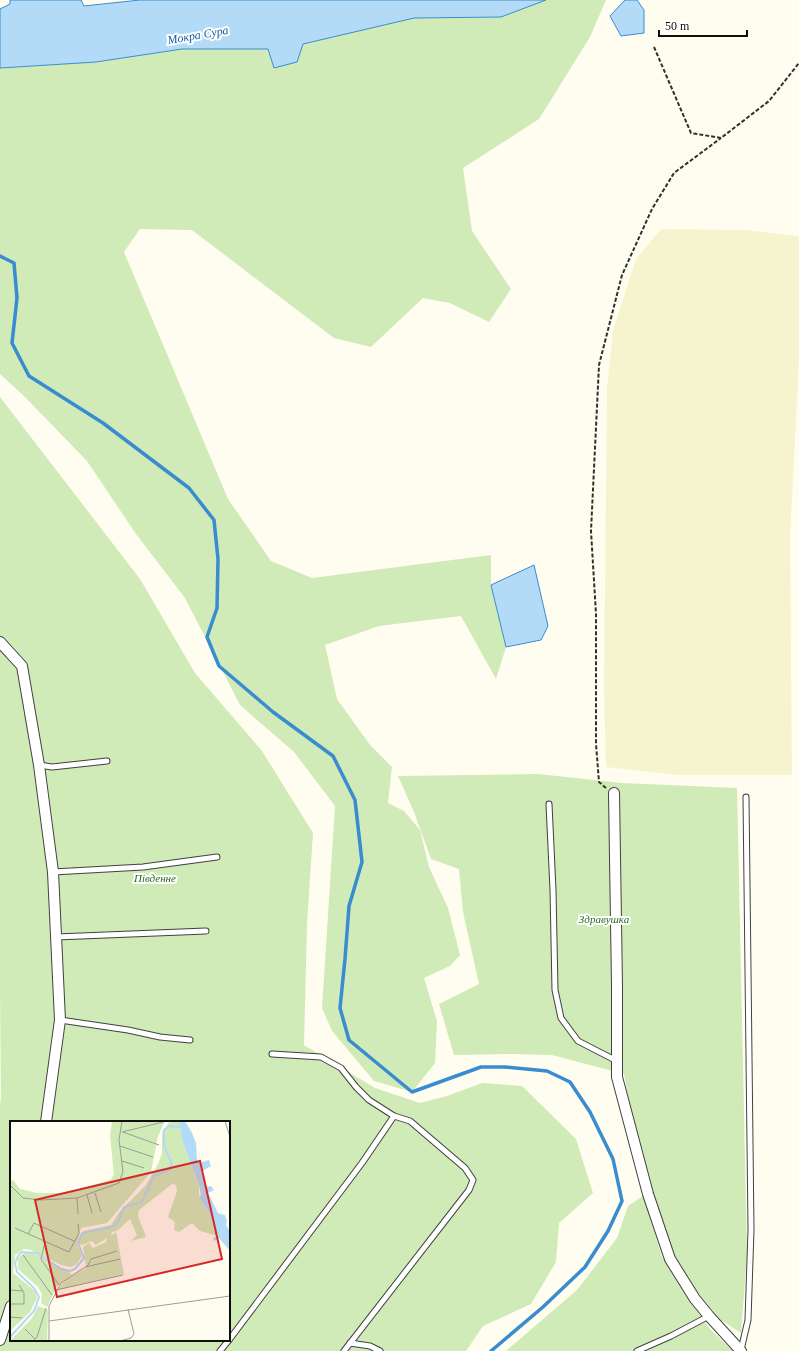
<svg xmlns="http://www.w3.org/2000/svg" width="799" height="1351" viewBox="0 0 799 1351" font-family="'Times New Roman',serif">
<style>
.farmland{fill:#f6f4cf}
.green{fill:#d0eab8;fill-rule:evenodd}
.water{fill:#b3dbf7;stroke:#398cd0}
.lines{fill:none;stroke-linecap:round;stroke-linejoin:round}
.stream{stroke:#398cd0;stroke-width:3.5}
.lane-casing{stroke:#414141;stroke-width:7}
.street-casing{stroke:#414141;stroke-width:12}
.path{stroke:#303030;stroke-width:2;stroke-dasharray:4 2;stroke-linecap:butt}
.lane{stroke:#fff;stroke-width:5}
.street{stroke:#fff;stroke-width:10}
.labels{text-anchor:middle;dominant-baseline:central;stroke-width:4;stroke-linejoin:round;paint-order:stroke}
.park-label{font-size:11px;font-style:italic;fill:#29681d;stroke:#fff}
.water-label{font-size:12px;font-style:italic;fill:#155ea3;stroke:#fff}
.inset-river{fill:none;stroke:#b3dbf7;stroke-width:2}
.inset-road{fill:none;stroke:#9f9d95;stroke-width:1}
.view{fill:#d62828;fill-opacity:0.15;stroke:#d62828;stroke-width:2}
.inset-edge{fill:none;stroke:#0e0e0e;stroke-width:2}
</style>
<rect width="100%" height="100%" fill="#fffdef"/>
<path class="farmland" d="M661,229L745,230L799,236V362L790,537L792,775H676L606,767L604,689L607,388L613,330L636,259Z"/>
<g class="green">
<path d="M546,0H606L590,37L539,119L463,168L472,231L511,289L489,322L450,303L423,298L371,347L334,338L192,230L140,229L124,252L228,499L271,561L312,578L491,555V585L506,647L496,679L461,616L379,626L325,645L337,699L370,745L392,767L388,803L404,811L420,830L429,867L448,908L460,955L450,966L424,978L437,1021L435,1063L412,1092L374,1081L332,1031L322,1008L335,806L294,752L240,705L185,598L136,534L87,461L25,397L0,374V68L96,62L182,49H268L274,68L303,44L414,18L501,17Z"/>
<path d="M0,397L140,579L195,673L262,751L313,833L307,924L304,1045L375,1088L420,1103L447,1096L482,1083L522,1086L576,1139L593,1193L559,1223L556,1262L531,1304L483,1326L466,1351H0V1104L1,1097L0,987ZM11,1122H229V1340H11Z"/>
<path d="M538,774L622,783L737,788L747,1254L741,1333L721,1320L698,1294L670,1250L632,1119L624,1074L552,1055L513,1054L454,1055L439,1004L479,984L463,912L459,869L431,859L414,812L398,776Z"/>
<path d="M643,1196L662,1257L688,1298L710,1329L733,1351H506L577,1290L617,1238L628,1206Z"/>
</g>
<g class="water">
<path d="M10,0H81L84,6L140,0H546L501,17L414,18L303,44L297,62L274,68L268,49H182L96,62L0,68V9L10,4Z"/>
<path d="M625,0H637L644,10V33L621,36L610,16Z"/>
<path d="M534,565L548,626L541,640L506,647L491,585Z"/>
</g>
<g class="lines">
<path class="stream" d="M0,256L14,263L17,298L12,343L29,376L103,423L189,488L214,520L218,559L217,608L207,637L219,666L273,712L333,756L355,800L362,862L349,906L345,959L340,1008L349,1040L412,1092L481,1067H505L547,1071L570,1082L590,1112L613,1159L622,1201L608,1231L585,1267L543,1307L491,1351"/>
<g class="lane-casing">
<g id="lane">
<path d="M39,765L52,767L107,761"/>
<path d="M549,804L553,890L555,990L561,1018L578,1041L617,1061"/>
<path d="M53,872L143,867L217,857"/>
<path d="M56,937L206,931"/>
<path d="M60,1020L128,1030L160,1037L190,1040"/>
<path d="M272,1054L321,1057L341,1068L356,1087L369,1100L394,1116L410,1121L465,1168L473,1180L469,1190L344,1351"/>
<path d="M229,1340L362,1163L394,1116"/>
<path d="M350,1343L370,1346L380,1351"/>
<path d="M741,1350L748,1320L751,1230L746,797"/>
<path d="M220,1351L229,1340"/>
<path d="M637,1351L671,1336L709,1316"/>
</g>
</g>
<g class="street-casing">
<g id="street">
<path d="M0,642L22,666L39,765L53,872L60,1020L46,1122"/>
<path d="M614,793L617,986V1077L648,1194L670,1259L695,1299L709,1316L741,1351"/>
<path d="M0,1340L11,1306"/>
</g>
</g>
<g class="path">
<path d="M654,47L691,133L721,138L769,101L799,63"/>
<path d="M606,788L599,782L596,744V614L591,531L599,365L622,275L652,209L674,173L721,138"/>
</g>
<use href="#lane" class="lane"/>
<use href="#street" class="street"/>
</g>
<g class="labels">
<g class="park-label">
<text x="155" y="878">Південне</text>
<text x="604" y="919">Здравушка</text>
</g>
<g class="water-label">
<text transform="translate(198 35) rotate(-10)">Мокра Сура</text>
</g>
</g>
<g transform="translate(10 1121)">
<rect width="220" height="220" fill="#fffdef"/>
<path d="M102,0H155L148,15L141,51L97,102L71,107L67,123L72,135L67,143L61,146L51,144L21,129L14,128L5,134L3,152L25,170L27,177L20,191L0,210V60L3,59L10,68L27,72H56L100,59L104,54L100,14ZM160,0H169L171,3L173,22L189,64V76L199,92L208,115L190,110L182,102L169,111L164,109L165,101L158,96L167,70L166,64L162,63L129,89L128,95L136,116L121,120L127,114L120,98L107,110L102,111L101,115L106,111L114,153L48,169L56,158L76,147L73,126L79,122L83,127L96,121L97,117L86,124L82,120L72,124L68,122L73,110L101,104L110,90L136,64L148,43L152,33V12ZM16,131L29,134L62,153L47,165L37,186L31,182L32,173L28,166L8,148V137ZM28,185L38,189L37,220H0L22,197Z" fill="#d0eab8"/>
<path d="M169,0H175L182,12L186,22L187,39L189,42L199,39L201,45L191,51L196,66L201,65L204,69L198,72L208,92L215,94L217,100L216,104L220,111V130L209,117L204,120L203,117L208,115L199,92L189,76L191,74L189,64L173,22Z" fill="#b3dbf7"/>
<path class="inset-river" d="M0,216L24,190L29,176L24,167L7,151L5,142L8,135L12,131L27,132L51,148L60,150L65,148L74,137L68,122L72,112L102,106L107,102L114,86L132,81L144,55L158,50L162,43L154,25V9L159,5L170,6"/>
<path class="inset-road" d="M215,0L220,16M112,11L153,1M113,11L149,24M110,25L143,36M112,40L134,47M0,64L13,77L31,79L67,77L109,62L113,51L109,19L112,0M85,72L91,91M77,74L82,92M67,77L68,93M5,107L59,131L69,112L68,103M18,113L24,102L64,120M35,121L31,138L49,164M13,134L42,174M77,146L81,138L107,130M0,169L13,170M46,169L113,154M0,183H14V172L9,164M0,196L12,197M39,200L220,175M15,208L25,218M23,220L27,216L36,187M39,220V185L51,162L75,146L110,138M110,220L121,217L124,213L118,188"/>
<path class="view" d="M190,40L212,138L47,176L25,79Z"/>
<rect width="220" height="220" class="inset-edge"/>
</g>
<path d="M659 30v6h88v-6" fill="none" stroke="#0e0e0e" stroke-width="2"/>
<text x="665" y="30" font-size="12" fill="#0e0e0e" stroke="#ffffff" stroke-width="3" paint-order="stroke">50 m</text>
</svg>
